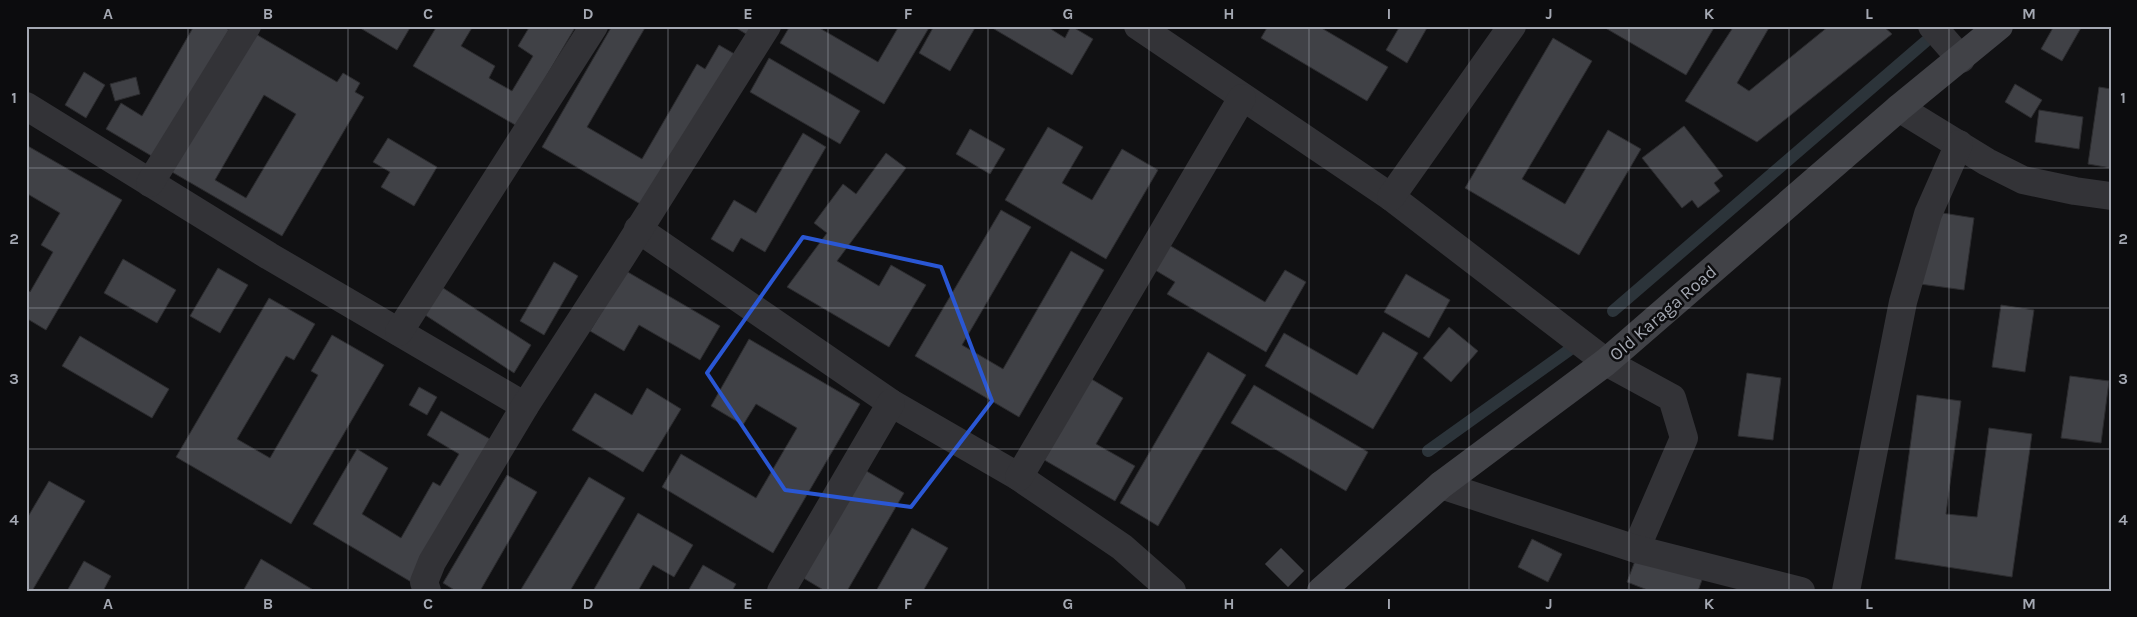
<svg xmlns="http://www.w3.org/2000/svg" width="2137" height="617" viewBox="0 0 2137 617" font-family="Karla,sans-serif">
<style>
.lines{fill:none;stroke-linecap:round;stroke-linejoin:round}
.stream{stroke:#2c343a;stroke-width:12}
.building{fill:#404146;stroke:#2c2c2f;fill-rule:evenodd}
.street{stroke:#333337;stroke-width:28}
.secondary{stroke:#414247;stroke-width:28}
.marked{fill:none;stroke:#2a57d4;stroke-width:4;stroke-linejoin:round}
.grid{fill:none;stroke:#a4a8b2;stroke-width:1;stroke-opacity:0.55}
.labels{text-anchor:middle;dominant-baseline:central;stroke-width:5;stroke-linejoin:round;paint-order:stroke}
.street-label{font-size:18px;fill:#a4a8b2;stroke:#0c0c0e}
.neatline{fill:none;stroke:#a4a8b2;stroke-width:2}
.grid-label{font-size:16px;text-anchor:middle;font-weight:bold;fill:#a4a8b2}
</style>
<rect width="100%" height="100%" fill="#111113"/>
<g class="lines">
<g class="stream">
<path d="M1613,311L1925,42"/>
<path d="M1428,451L1572,348"/>
</g>
</g>
<g class="building">
<path d="M194,26H223L229,30L155,158L106,129L121,103L142,116Z"/>
<path d="M357,26H411L397,50Z"/>
<path d="M437,26H473L461,46L495,66L489,78L512,91L533,56L518,46L530,26H544L548,29L550,26H576L517,126L413,66Z"/>
<path d="M612,26H646L587,127L642,159L697,64L705,69L719,45L738,56L649,209L542,147Z"/>
<path d="M733,26H757L751,37Z"/>
<path d="M790,26H816L878,62L899,26H930L884,104L780,43Z"/>
<path d="M934,26H976L950,71L919,53Z"/>
<path d="M989,26H1046L1065,38L1071,26L1093,39L1072,75Z"/>
<path d="M1268,26H1318L1388,67L1367,101L1261,38Z"/>
<path d="M1400,26H1428L1407,63L1386,50Z"/>
<path d="M1602,26H1673L1677,29L1679,26H1715L1686,75Z"/>
<path d="M1734,26H1770L1737,83L1749,91L1829,26H1883L1892,34L1757,142L1685,101Z"/>
<path d="M2054,26H2082L2062,61L2041,49Z"/>
<path d="M254,33L337,82L343,73L360,83L355,92L364,97L282,236L172,172ZM264,95L296,114L246,198L215,180Z"/>
<path d="M1553,38L1592,61L1522,179L1565,204L1608,130L1641,149L1579,255L1465,188Z"/>
<path d="M769,58L860,111L840,144L750,92Z"/>
<path d="M84,72L105,85L86,118L65,105Z"/>
<path d="M136,77L140,94L115,101L110,84Z"/>
<path d="M2015,84L2042,100L2031,118L2005,102Z"/>
<path d="M2099,87L2111,89V168L2088,164Z"/>
<path d="M2039,110L2083,117L2079,149L2035,142Z"/>
<path d="M1684,126L1723,176L1714,183L1720,191L1698,208L1692,200L1682,208L1642,158Z"/>
<path d="M1048,127L1083,147L1062,183L1092,200L1122,149L1158,170L1106,259L1005,200Z"/>
<path d="M970,129L1005,149L990,174L956,154Z"/>
<path d="M803,133L826,147L765,252L741,238L733,252L711,239L734,200L756,213Z"/>
<path d="M388,138L437,167L414,206L381,187L390,172L373,162Z"/>
<path d="M26,145L122,200L46,330L26,318V289L30,292L53,252L41,245L60,213L26,193Z"/>
<path d="M886,153L906,168L837,261L879,286L891,265L926,285L889,347L787,287L827,233L814,223L843,184L856,194Z"/>
<path d="M1001,210L1031,227L962,345L1003,369L1071,251L1104,270L1019,417L915,356Z"/>
<path d="M1930,211L1974,218L1964,290L1920,284Z"/>
<path d="M1169,245L1265,302L1285,270L1306,282L1266,352L1167,294L1175,282L1155,270Z"/>
<path d="M123,259L176,290L157,323L104,293Z"/>
<path d="M554,262L578,276L544,335L520,321Z"/>
<path d="M218,268L248,285L220,333L190,316Z"/>
<path d="M626,271L720,326L700,360L639,325L624,351L590,331Z"/>
<path d="M1406,274L1450,300L1429,338L1384,312Z"/>
<path d="M437,284L531,345L514,373L419,311Z"/>
<path d="M269,298L315,324L294,360L286,356L237,439L270,458L318,375L311,371L332,335L384,365L291,524L176,457Z"/>
<path d="M2001,305L2034,310L2025,372L1992,367Z"/>
<path d="M1449,327L1478,351L1451,382L1423,358Z"/>
<path d="M1383,332L1418,353L1373,429L1265,366L1284,333L1357,375Z"/>
<path d="M80,336L169,389L152,418L62,366Z"/>
<path d="M749,339L860,404L773,553L662,487L681,454L756,498L797,428L756,404L743,425L711,406Z"/>
<path d="M1208,352L1246,375L1158,526L1120,503Z"/>
<path d="M1747,373L1781,378L1773,440L1738,436Z"/>
<path d="M2070,376L2109,381L2101,443L2061,438Z"/>
<path d="M1088,377L1123,398L1096,444L1135,466L1115,501L1041,458Z"/>
<path d="M1254,385L1368,452L1346,491L1231,423Z"/>
<path d="M419,387L437,397L427,415L409,405Z"/>
<path d="M647,388L681,409L643,472L572,430L595,393L632,415Z"/>
<path d="M1917,395L1961,401L1946,514L1977,517L1989,428L2032,434L2012,577L1895,559Z"/>
<path d="M441,411L495,442L413,583L313,524L357,449L388,468L362,514L401,538L433,482L440,486L459,454L427,435Z"/>
<path d="M863,469L904,493L847,591H825L800,576Z"/>
<path d="M507,475L537,492L480,591H456L443,583Z"/>
<path d="M589,477L625,498L570,591H520Z"/>
<path d="M49,481L85,501L32,591H26V520Z"/>
<path d="M638,513L693,545L674,577L653,565L638,591H593Z"/>
<path d="M912,528L948,548L923,591H876Z"/>
<path d="M1532,539L1562,554L1548,582L1518,567Z"/>
<path d="M1281,548L1304,571L1288,587L1265,564Z"/>
<path d="M1638,553L1703,577L1698,591H1650L1627,582Z"/>
<path d="M261,559L315,591H243Z"/>
<path d="M84,561L111,576L103,591H67Z"/>
<path d="M703,565L736,584L732,591H688Z"/>
</g>
<g class="lines">
<g class="street">
<path d="M1138,26L1391,197L1606,362L1672,398L1684,438L1636,549"/>
<path d="M1932,26L1961,59"/>
<path d="M26,106L269,256L525,406"/>
<path d="M1899,108L1987,162L2023,180L2075,191L2111,196"/>
<path d="M150,183L247,26"/>
<path d="M1391,197L1512,26"/>
<path d="M638,229L891,403L1019,477L1122,547L1172,591"/>
<path d="M399,332L594,26"/>
<path d="M1019,477L1242,98"/>
<path d="M1441,485L1636,549L1801,591"/>
<path d="M427,591L424,582L432,562L525,406L621,258L767,26"/>
<path d="M781,591L891,403"/>
<path d="M1846,591L1903,302L1928,214L1959,144"/>
</g>
<path class="secondary" d="M1321,591L1441,485L1606,362L1899,108L1999,26"/>
</g>
<path class="marked" d="M803,237L941,267L992,401L911,507L785,490L707,373Z"/>
<path class="grid" d="M188,26V591M348,26V591M508,26V591M668,26V591M828,26V591M988,26V591M1149,26V591M1309,26V591M1469,26V591M1629,26V591M1789,26V591M1949,26V591M26,168H2111M26,308H2111M26,449H2111"/>
<g class="labels">
<g class="street-label">
<text transform="translate(1663 313) rotate(-41)">Old Karaga Road</text>
</g>
</g>
<rect width="2137" height="617" fill="none" stroke="#0c0c0e" stroke-width="55"/>
<rect x="28" y="28" width="2082" height="562" class="neatline"/>
<g class="grid-label">
<text x="108" y="19">A</text>
<text x="268" y="19">B</text>
<text x="428" y="19">C</text>
<text x="588" y="19">D</text>
<text x="748" y="19">E</text>
<text x="908" y="19">F</text>
<text x="1068" y="19">G</text>
<text x="1229" y="19">H</text>
<text x="1389" y="19">I</text>
<text x="1549" y="19">J</text>
<text x="1709" y="19">K</text>
<text x="1869" y="19">L</text>
<text x="2029" y="19">M</text>
<text x="14" y="103">1</text>
<text x="2123" y="103">1</text>
<text x="14" y="244">2</text>
<text x="2123" y="244">2</text>
<text x="14" y="384">3</text>
<text x="2123" y="384">3</text>
<text x="14" y="525">4</text>
<text x="2123" y="525">4</text>
<text x="108" y="609">A</text>
<text x="268" y="609">B</text>
<text x="428" y="609">C</text>
<text x="588" y="609">D</text>
<text x="748" y="609">E</text>
<text x="908" y="609">F</text>
<text x="1068" y="609">G</text>
<text x="1229" y="609">H</text>
<text x="1389" y="609">I</text>
<text x="1549" y="609">J</text>
<text x="1709" y="609">K</text>
<text x="1869" y="609">L</text>
<text x="2029" y="609">M</text>
</g>
</svg>
